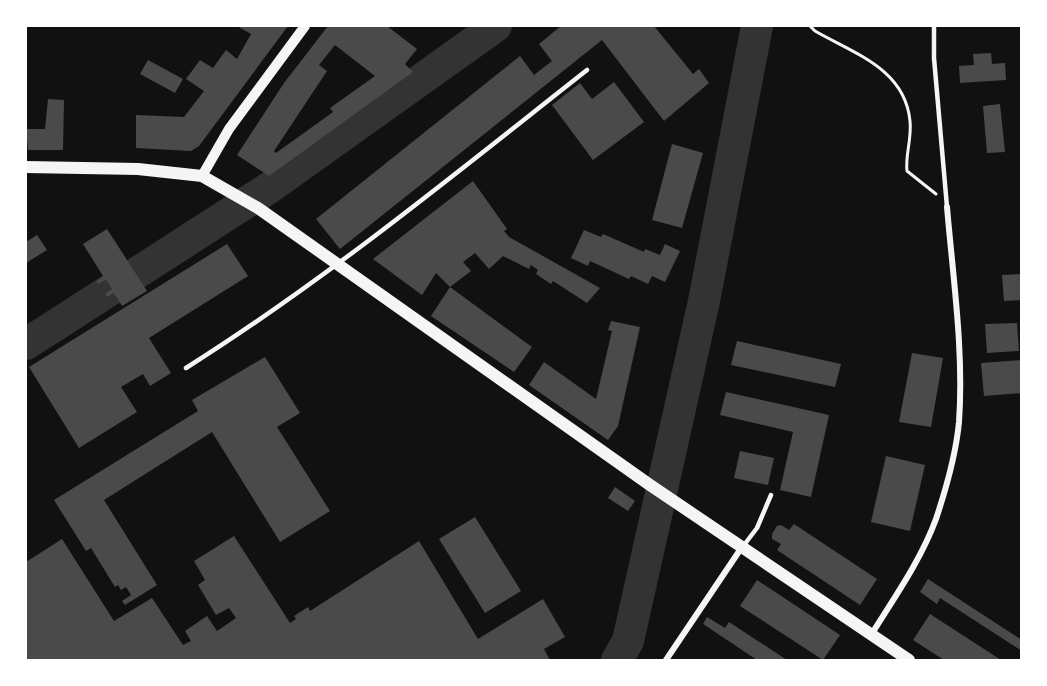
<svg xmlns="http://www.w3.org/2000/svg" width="1047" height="686" viewBox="0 0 1047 686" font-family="'IBM Plex Sans',sans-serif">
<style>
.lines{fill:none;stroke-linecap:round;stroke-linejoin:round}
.river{stroke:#333;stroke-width:32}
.building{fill:#4a4a4a;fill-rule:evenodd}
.path{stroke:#f5f5f5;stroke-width:3}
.service{stroke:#f5f5f5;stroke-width:4.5}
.minor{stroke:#f5f5f5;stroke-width:6}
.tertiary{stroke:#f5f5f5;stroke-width:10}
.secondary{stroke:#f5f5f5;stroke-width:12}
</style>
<rect width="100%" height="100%" fill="#111"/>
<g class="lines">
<g class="river">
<path d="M26,344L269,188L496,26"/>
<path d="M617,660L628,641L704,301L757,26"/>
</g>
</g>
<g class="building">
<path d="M237,26H288L199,146L191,151L136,148V115L184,117L204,91L186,79L200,60L213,68L226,50L237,59L251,34Z"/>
<path d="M328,26H387L417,49L405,64L413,72L269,176L237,155L284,83ZM335,45L375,76L330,108L333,112L276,153L274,151L327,71L319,65Z"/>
<path d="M561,26H654L693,74L699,69L709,83L664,121L602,40L340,249L316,219L520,56L534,75L552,61L539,44Z"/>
<path d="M991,53L992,64L1005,63L1006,80L960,83L959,66L974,65L973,54Z"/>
<path d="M148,60L183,79L175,93L140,74Z"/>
<path d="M614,82L644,122L593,160L552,105L580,83L592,99Z"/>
<path d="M48,99L64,100L63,150H28L26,129H45Z"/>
<path d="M1000,104L1005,152L987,153L983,106Z"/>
<path d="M672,144L703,153L682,228L652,220Z"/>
<path d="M473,181L507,229L504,231L509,237L600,288L587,303L553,281L551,284L536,274L538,270L531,265L529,269L503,256L489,269L475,253L463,262L471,271L450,287L436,273L422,295L373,259Z"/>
<path d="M107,229L147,291L122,306L114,293L107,297L105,294L112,289L106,279L99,284L96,282L103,276L83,244Z"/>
<path d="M584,230L601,237L603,234L644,252L645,249L660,255L665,244L680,251L665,282L652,276L648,284L631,276L629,279L590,261L588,266L571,258Z"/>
<path d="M37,235L47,250L26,263V242Z"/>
<path d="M227,244L248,276L149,338L171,373L150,386L143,374L121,387L137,412L79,448L29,367Z"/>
<path d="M1022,274V300L1004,301L1002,275Z"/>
<path d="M450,287L532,347L514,372L431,316Z"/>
<path d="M611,321L640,327L618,426L608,440L529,385L544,362L596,399L612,331L608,330Z"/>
<path d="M1017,323L1019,351L987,353L985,324Z"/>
<path d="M737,341L841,364L835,387L731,365Z"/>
<path d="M912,353L943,358L931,427L899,422Z"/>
<path d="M265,357L300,413L277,427L330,511L280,542L212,432L104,500L157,585L125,605L122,601L131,595L126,587L121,590L118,585L115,587L91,548L86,551L54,500L198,411L192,400Z"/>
<path d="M1022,360V393L984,396L981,363Z"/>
<path d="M726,392L829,415L811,497L780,490L793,432L720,415Z"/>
<path d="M740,451L774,458L768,485L734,478Z"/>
<path d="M886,456L925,465L910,531L871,522Z"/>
<path d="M615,487L635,501L628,511L608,498Z"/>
<path d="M475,517L521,591L485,613L439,539Z"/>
<path d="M794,524L877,579L860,605L777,550L781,544L772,539V534L777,526L781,525L789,530Z"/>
<path d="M234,536L290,623L296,619L294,616L308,607L310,611L419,541L478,639L543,599L565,637L544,649L550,660H26V562L62,539L114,621L152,598L183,645L191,641L185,631L207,616L217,631L236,618L229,608L216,615L198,585L205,580L194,561Z"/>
<path d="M928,579L1022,640V651L940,598L937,604L920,592Z"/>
<path d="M757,580L840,635L823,660L740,606Z"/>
<path d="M930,614L1001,660H944L913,640Z"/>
<path d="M707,617L725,628L729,622L787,660H757L703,624Z"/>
</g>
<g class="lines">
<path class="path" d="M810,26L815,31C855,54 905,69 910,121C912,139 905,155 907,171L936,194"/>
<g class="service">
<path d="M934,26V58L947,207"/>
<path d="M186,368C327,279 456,173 587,70"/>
<path d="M744,545L757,528L771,495"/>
</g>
<g class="minor">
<path d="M871,635C894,598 921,560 936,519C946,489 956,454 959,422C964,351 953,278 947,207"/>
<path d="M666,660L742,547"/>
</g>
<path class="tertiary" d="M202,176L229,129L305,26"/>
<path class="secondary" d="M26,167L138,169L202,176L258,208L650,485L909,660"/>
</g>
<rect width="1047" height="686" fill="none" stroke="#ffffff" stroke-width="54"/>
</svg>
